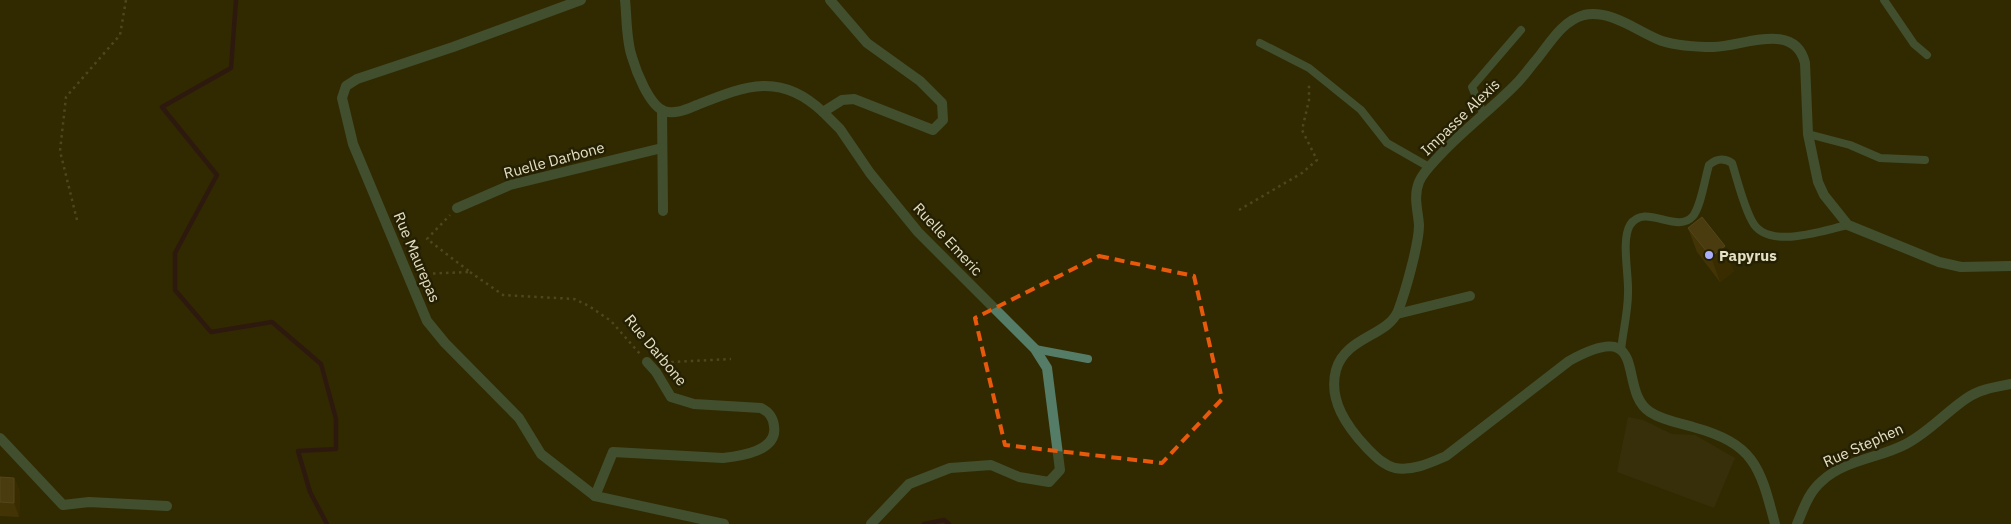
<svg xmlns="http://www.w3.org/2000/svg" width="2011" height="524" viewBox="0 0 2011 524" font-family="'IBM Plex Sans',sans-serif">
<style>
.built{fill:#3c3614}
.lines{fill:none;stroke-linecap:round;stroke-linejoin:round}
.stream{stroke:#2c0522;stroke-width:4.5}
.path{stroke:#6f6944;stroke-width:2.5;stroke-dasharray:2.5 4;stroke-linecap:butt}
.service{stroke:#557c67;stroke-width:8}
.minor{stroke:#557c67;stroke-width:10}
.wall{fill:#59410e}
.shaded-wall{fill:#433100}
.building{fill:#685221;stroke:#7c683b}
.marked{fill:none;stroke:#e8590c;stroke-width:4;stroke-dasharray:10 6;stroke-linejoin:round}
.poi-dot{fill:#aab0fc;stroke:#252004;stroke-width:2}
.labels{text-anchor:middle;dominant-baseline:central;stroke-width:5;stroke-linejoin:round;paint-order:stroke}
.street-label{font-size:15px;fill:#e4e0c4;stroke:#252004}
.poi-label{font-size:15px;font-weight:bold;fill:#e4e0c4;stroke:#252004;text-anchor:start}
</style>
<rect width="100%" height="100%" fill="#312a00"/>
<path class="built" d="M1628,417L1643,420L1672,434L1695,435L1735,458L1714,508L1617,472Z"/>
<g class="lines">
<g class="stream">
<path d="M236,0L231,68L162,107L217,175L175,253V290L211,332L272,322L321,364L336,419V449L298,451L310,492L327,524"/>
<path d="M924,524L944,520L949,524"/>
</g>
<g class="path">
<path d="M1239,210L1302,173L1317,160L1302,130L1309,100V82"/>
<path d="M77,220L60,151L66,97L120,35L126,0"/>
<path d="M470,272L503,295L574,299L589,306L611,321L640,354"/>
<path d="M420,274L470,272L427,239L450,215"/>
<path d="M666,366L672,362L731,359"/>
</g>
<g class="service">
<path d="M1884,0L1914,44L1927,55"/>
<path d="M1260,43L1309,68L1361,110L1387,143L1429,167"/>
<path d="M1483,113L1472,87L1521,30"/>
<path d="M1808,134L1850,145L1880,158L1925,160"/>
<path d="M1035,349L1088,359"/>
<path d="M1621,350C1623,331 1628,312 1628,293C1629,275 1621,240 1630,225C1645,202 1677,235 1693,216C1701,206 1705,178 1709,165C1716,159 1723,157 1732,163C1738,182 1743,204 1752,221C1767,251 1823,230 1848,225"/>
</g>
<g class="minor">
<path d="M581,0L453,47L357,79L346,86L342,98L353,144L427,321L445,343L519,418L541,454L595,496L724,524"/>
<path d="M625,0C627,18 626,40 632,57C636,71 649,105 664,111C675,115 687,109 697,105C745,86 780,71 823,112"/>
<path d="M830,0L867,43L920,81L942,103L943,120L933,130L854,99L842,100L823,112L840,129L870,173L918,232L1035,349L1047,368L1060,470L1049,482L1019,477L991,465L950,468L909,484L871,524"/>
<path d="M662,110L663,211"/>
<path d="M457,208L510,185L662,148"/>
<path d="M1397,314L1470,296"/>
<path d="M0,438L63,505L89,502L167,506"/>
<path d="M595,496L613,452L723,458C741,456 778,451 774,426C773,417 769,412 761,408L694,404L671,397L656,372L647,362"/>
<path d="M1775,524C1760,467 1755,444 1693,427C1679,423 1662,420 1650,412C1616,390 1652,315 1569,361L1446,456C1430,463 1413,471 1395,468C1383,465 1375,456 1367,448C1347,427 1328,400 1336,370C1345,337 1388,336 1398,311C1405,293 1419,244 1419,225C1418,210 1413,197 1419,182C1423,172 1433,163 1440,155C1464,129 1493,108 1517,83C1524,76 1530,67 1537,59C1550,43 1562,21 1584,15C1611,9 1638,32 1662,41C1678,46 1697,47 1714,47C1744,46 1795,21 1805,63L1808,134L1818,182L1824,195L1848,225L1939,262L1961,267L2011,266"/>
<path d="M1797,524C1804,508 1808,493 1822,481C1844,460 1880,458 1906,444C1929,432 1946,412 1967,398C1980,389 1996,387 2011,384"/>
</g>
</g>
<g class="wall">
<path d="M1688,228L1734,271L1720,282L1697,252Z"/>
<path d="M0,477L14,478L20,492L19,517L0,516Z"/>
</g>
<g class="shaded-wall">
<path d="M1725,246L1734,271L1720,282L1711,257Z"/>
<path d="M14,478L20,492L19,517L14,503Z"/>
</g>
<g class="building">
<path d="M1702,217L1725,246L1711,257L1688,228Z"/>
<path d="M0,477L14,478V503L0,502Z"/>
</g>
<path d="M0 0H2011V524H0ZM1099,256L1194,276L1222,399L1162,463L1005,445L975,318Z" fill="#312a00" fill-opacity=".55" fill-rule="evenodd"/>
<path class="marked" d="M1099,256L1194,276L1222,399L1162,463L1005,445L975,318Z"/>
<circle class="poi-dot" cx="1709" cy="255" r="5"/>
<g class="labels">
<g class="street-label">
<text transform="translate(1460 117) rotate(-44)">Impasse Alexis</text>
<text transform="translate(554 160) rotate(-15)">Ruelle Darbone</text>
<text transform="translate(948 239) rotate(47)">Ruelle Emeric</text>
<text transform="translate(417 257) rotate(67)">Rue Maurepas</text>
<text transform="translate(656 350) rotate(50)">Rue Darbone</text>
<text transform="translate(1863 445) rotate(-24)">Rue Stephen</text>
</g>
<g class="poi-label">
<text x="1719" y="255">Papyrus</text>
</g>
</g>
</svg>
